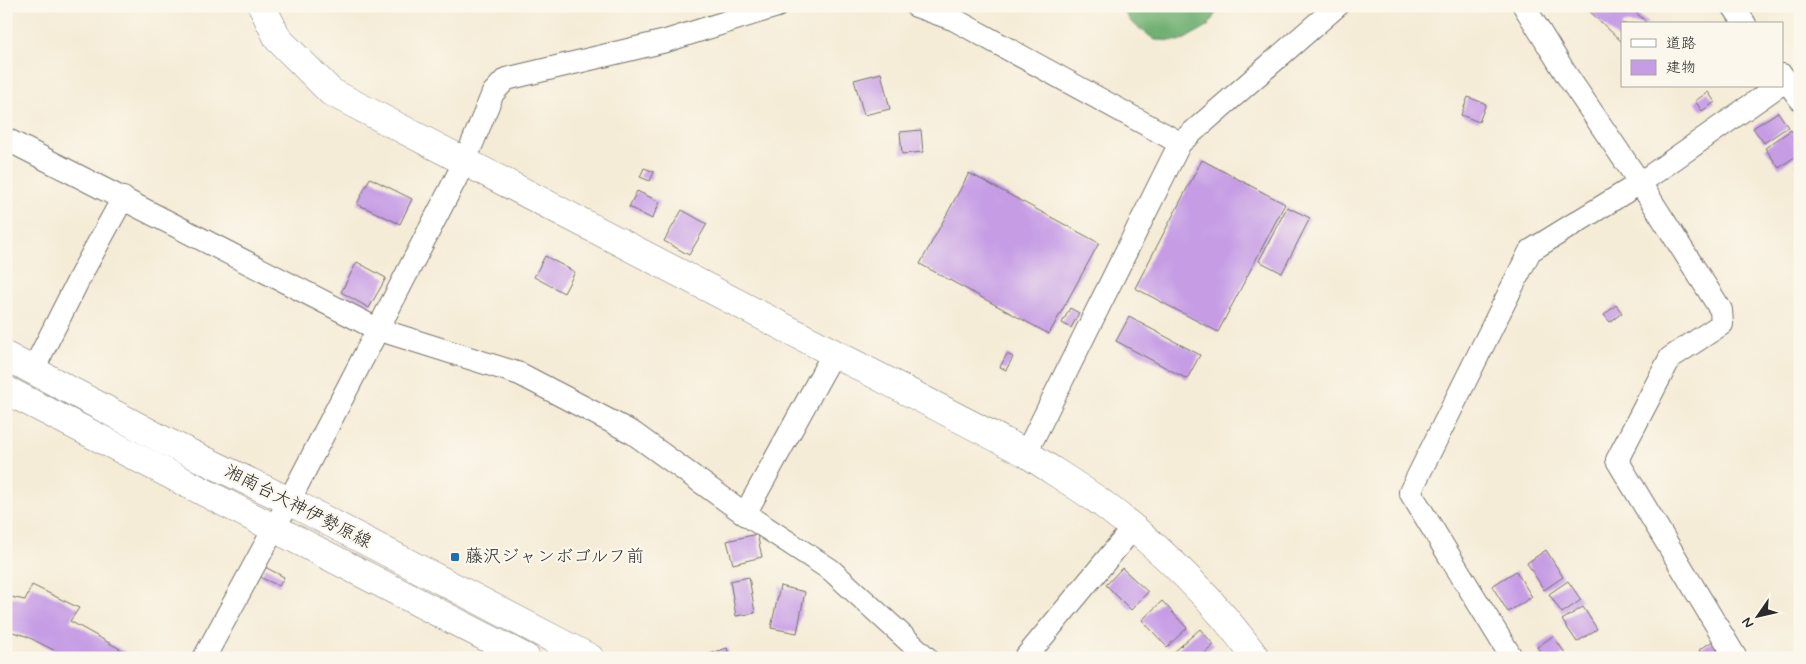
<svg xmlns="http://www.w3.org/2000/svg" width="1806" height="664" viewBox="0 0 1806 664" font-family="Mynerve,'Klee One',sans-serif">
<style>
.forest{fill:#6eaf71;stroke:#4c6d4e}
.building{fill:#c69de5}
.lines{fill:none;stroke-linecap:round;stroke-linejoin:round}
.street-casing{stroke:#726f67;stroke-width:24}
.secondary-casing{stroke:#726f67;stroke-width:29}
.street{stroke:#fff;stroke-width:22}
.secondary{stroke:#fff;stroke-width:28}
.poi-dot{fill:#1f6fb2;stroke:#fbf7ec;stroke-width:2}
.labels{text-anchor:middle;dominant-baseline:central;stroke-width:4.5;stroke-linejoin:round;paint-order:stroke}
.street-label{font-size:18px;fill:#2b2b2b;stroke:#fbf7ec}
.poi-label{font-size:18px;fill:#2b2b2b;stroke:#fbf7ec;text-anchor:start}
</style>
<rect width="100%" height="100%" fill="#fbf7ec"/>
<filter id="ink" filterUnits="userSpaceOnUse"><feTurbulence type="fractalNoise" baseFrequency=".02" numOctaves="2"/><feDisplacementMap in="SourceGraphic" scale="10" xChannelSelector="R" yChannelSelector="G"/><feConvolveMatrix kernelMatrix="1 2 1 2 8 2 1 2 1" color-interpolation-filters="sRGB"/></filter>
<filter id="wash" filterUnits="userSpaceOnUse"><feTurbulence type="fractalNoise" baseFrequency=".0096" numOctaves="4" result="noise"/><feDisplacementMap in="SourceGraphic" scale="20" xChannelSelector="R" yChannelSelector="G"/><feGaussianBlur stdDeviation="1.12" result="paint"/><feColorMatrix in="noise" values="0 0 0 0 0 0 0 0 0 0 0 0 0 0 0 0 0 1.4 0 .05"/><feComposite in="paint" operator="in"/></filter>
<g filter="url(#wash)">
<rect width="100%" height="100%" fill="#f5ecd7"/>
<path class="forest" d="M1120,6H1220L1208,26L1181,41L1155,40L1131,22Z"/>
<g id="blocks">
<g class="building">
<path d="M1584,6H1629L1648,24H1622V42Z"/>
<path d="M881,73L890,109L864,115L854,80Z"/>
<path d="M1708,92L1715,102L1702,111L1695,101Z"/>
<path d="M1468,97L1486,104L1479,122L1461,115Z"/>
<path d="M1778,112L1788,127L1764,143L1753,128Z"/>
<path d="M921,130L923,152L902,154L900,132Z"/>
<path d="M1791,130L1800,143V153L1779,168L1765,148Z"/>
<path d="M1202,160L1285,204L1218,332L1135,288Z"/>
<path d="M1800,160V168L1799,169L1795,163Z"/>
<path d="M644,168L654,172L650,181L640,177Z"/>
<path d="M969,173L1099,243L1049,334L920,264Z"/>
<path d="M370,178L412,199L400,224L357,204Z"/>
<path d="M637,191L660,202L652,219L629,207Z"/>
<path d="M1287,207L1310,218L1282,273L1259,261Z"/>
<path d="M682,210L707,224L689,255L664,241Z"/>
<path d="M545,256L575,272L564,293L534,277Z"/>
<path d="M357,262L386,278L369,308L341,292Z"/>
<path d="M1616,305L1622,313L1610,322L1604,315Z"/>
<path d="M1070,308L1079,313L1071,328L1062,323Z"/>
<path d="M1129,317L1200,355L1187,379L1116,341Z"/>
<path d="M1007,354L1013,357L1006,370L1000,367Z"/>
<path d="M757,534L762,557L733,564L727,541Z"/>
<path d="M1546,550L1563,577L1544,590L1527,563Z"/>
<path d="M265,567L284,577L279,586L260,577Z"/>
<path d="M1122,568L1148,592L1131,610L1106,585Z"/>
<path d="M1516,571L1532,597L1508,612L1492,586Z"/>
<path d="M749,577L755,613L736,616L730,581Z"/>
<path d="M1568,581L1581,600L1562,613L1549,594Z"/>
<path d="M32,585L79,608L70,621L136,658H69L26,636L6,630V596L25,600Z"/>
<path d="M780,586L805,592L797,633L771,628Z"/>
<path d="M1162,601L1187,628L1167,647L1142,620Z"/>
<path d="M1583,607L1597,629L1577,642L1562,620Z"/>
<path d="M1200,629L1214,645L1199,658H1178L1173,653Z"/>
<path d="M1553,636L1565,653L1559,658H1544L1537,647Z"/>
<path d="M1716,639L1724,658H1705L1699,650Z"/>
<path d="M727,648L730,658H703V656Z"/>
</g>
</g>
</g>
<g filter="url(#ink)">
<use href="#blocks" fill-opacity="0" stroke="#726f67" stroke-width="1"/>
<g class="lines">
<g class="street-casing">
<g id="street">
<path d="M916,6L955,20L1180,143"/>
<path d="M1524,6L1566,74L1640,183L1721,310L1722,324L1670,358L1617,460L1736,658"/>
<path d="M1733,6L1745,24"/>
<path d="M1782,75L1800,99"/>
<path d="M6,139L377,329L520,374L633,433L745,514L831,570L927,658"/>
<path d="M33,370L84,269L123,198"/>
<path d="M1026,453L1180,143L1337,6"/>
<path d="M745,514L833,354"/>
<path d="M204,658L289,501L465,161L493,93L506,79L666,41L777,6"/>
<path d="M1025,658L1133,528"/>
<path d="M1512,658L1410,492L1530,251L1640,183L1778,86"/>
</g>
</g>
<g class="secondary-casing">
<g id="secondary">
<path d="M262,6L278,39L331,92L1026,453C1051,470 1078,486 1103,504C1160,547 1214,600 1256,658"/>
<path d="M6,356L165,441L289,501L590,658"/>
<path d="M6,390L526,658"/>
</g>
</g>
<use href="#street" class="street"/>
<use href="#secondary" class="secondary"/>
</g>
</g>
<rect class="poi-dot" x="450" y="552" width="10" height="10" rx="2.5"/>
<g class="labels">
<g class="street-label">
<text transform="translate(298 507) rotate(27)">湘南台大神伊勢原線</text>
</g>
<g class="poi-label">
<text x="465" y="557">藤沢ジャンボゴルフ前</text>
</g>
</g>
<rect width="1806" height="664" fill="none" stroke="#fbf7ec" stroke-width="25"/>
<rect x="1621" y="22" width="162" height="65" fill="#fbf7ec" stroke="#a8a59f"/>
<rect x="1631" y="39" width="25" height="8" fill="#ffffff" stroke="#a8a59f"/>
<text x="1666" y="48" font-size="15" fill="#2b2b2b">道路</text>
<rect x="1631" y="60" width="25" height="15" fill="#c69de5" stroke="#a8a59f"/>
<text x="1666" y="72" font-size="15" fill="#2b2b2b">建物</text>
<g transform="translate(1758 616) rotate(236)" stroke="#fbf7ec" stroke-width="4" paint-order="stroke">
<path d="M0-4L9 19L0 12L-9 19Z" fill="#2b2b2b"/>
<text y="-8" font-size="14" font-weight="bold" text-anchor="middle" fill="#2b2b2b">N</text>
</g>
</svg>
